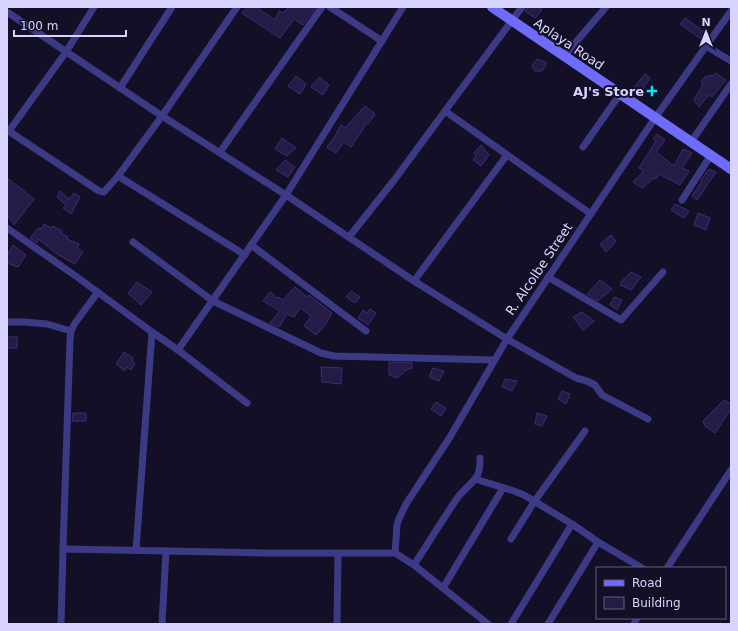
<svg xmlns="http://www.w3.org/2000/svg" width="738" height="631" viewBox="0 0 738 631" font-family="'DejaVu Sans',sans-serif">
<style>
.building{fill:#241b47;stroke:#3b2d73}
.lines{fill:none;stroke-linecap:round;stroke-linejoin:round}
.street{stroke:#3d3a85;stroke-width:7}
.secondary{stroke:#6f6bff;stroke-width:10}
.poi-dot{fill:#00e5ff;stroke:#130f26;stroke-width:1.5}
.labels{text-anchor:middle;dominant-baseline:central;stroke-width:4;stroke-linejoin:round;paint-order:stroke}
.street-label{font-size:13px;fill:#d9d4ff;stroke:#130f26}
.poi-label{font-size:13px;font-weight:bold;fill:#d9d4ff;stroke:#130f26;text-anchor:end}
</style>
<rect width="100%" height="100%" fill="#130f26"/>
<g class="building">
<path d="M247,7H256L275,20L279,11L283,13L289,7H316L303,25L294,19L280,38L242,13Z"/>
<path d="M528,7H539L542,10L535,18L525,11Z"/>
<path d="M685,18L706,33L700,38L680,24Z"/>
<path d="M537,59L547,63L542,71H535L532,66Z"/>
<path d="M715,73L726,80L712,97L709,95L699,107L694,100L703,84L701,82L706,76L709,77L710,75L713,76Z"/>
<path d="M645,74L650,78L642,91L635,86Z"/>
<path d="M296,76L306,84L300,94L288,86Z"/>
<path d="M319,77L329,85L323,95L311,87Z"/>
<path d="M365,106L375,114L368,124L367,123L351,147L344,142L336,153L327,147L333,139V140L341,125L345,128Z"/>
<path d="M657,134L665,140L656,152L674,166L683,149L692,153L682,168L689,171L680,185L659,174L656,179L654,178L642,188L633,182L644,171L639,168L656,141L653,139Z"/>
<path d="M282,138L296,148L287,156L275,149Z"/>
<path d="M481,145L489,155L481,166L473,160L476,156L474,153Z"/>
<path d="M285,160L295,167L288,177L276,170Z"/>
<path d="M709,169L716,172L697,200L692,196L702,181L701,180Z"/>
<path d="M9,179L34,199L14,225L7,214V183Z"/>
<path d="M60,191L69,199L74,193L80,197L71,214L63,208L66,205L57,197Z"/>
<path d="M675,204L689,211L684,218L671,210Z"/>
<path d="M698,213L710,218L706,230L694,225Z"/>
<path d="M44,224L51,228L53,226L62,231L61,233L68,237L67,239L79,244L77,248L83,252L75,264L57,254L51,249L38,239L37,243L30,238L38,228L41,229Z"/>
<path d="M611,235L616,241L606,252L600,244Z"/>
<path d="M13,245L26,255L18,267L7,263V256Z"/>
<path d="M631,272L641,277L631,290L620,285L622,281Z"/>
<path d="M600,280L612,289L598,301L587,294Z"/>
<path d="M137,282L152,292L141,305L128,293Z"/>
<path d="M295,287L307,297L309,295L332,313L325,325L316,335L304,326L311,316L300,308L294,317L287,314L279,327L270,323L280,311L263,301L270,292L277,298L278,297L283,300Z"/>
<path d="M351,291L360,297L355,303L346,297Z"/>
<path d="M614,297L622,300L617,310L610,305Z"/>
<path d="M370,309L376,313L368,325L358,318L363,310L367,313Z"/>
<path d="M582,312L594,321L583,330L573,317Z"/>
<rect x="7" y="337" width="10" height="11"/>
<path d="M124,352L133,358L132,361L135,363L131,370L127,367L125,371L116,364Z"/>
<path d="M389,362L412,363V368L406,370L397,378L389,375Z"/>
<path d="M321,367L342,368L341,384L322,382Z"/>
<path d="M433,368L444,371L439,381L429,377Z"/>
<path d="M505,379L517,381L512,391L502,387Z"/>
<path d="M562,391L570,394L566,404L558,399Z"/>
<path d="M724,400L731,404V409L715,433L705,426L703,421Z"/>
<path d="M436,402L446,408L441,416L431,409Z"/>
<path d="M73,413H86V421H72Z"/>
<path d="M537,413L547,416L542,426L535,424Z"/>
</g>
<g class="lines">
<g class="street">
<path d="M330,7L382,41"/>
<path d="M522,7L445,111L591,214"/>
<path d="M7,12L162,116L286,195L414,281L507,339L576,378L587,381L595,385L602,395L648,419"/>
<path d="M706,46L731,61"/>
<path d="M564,56L606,7"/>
<path d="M120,88L172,7"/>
<path d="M7,130L99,191L104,192L118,176L162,116L237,7"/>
<path d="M9,131L66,52L94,7"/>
<path d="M691,142L731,84"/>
<path d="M583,147L620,94"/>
<path d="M220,152L322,7"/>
<path d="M118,176L245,255"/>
<path d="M682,200L711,155"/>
<path d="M7,228L77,277L152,332L178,350L247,403"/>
<path d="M349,237L395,179L445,111"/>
<path d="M133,242L213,301L321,353L334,356L494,360"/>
<path d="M251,245L366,331"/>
<path d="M548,277L621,320L663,272"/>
<path d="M414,281L507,155"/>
<path d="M7,322H24L47,324L71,331"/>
<path d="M178,350L286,195L403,7"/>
<path d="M475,479L514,491L524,495L572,524L598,542L642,568"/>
<path d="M511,539L534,502L585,431"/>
<path d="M63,549L263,553H395L414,565L488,624"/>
<path d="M136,550L152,332"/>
<path d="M395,553L397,525L398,521L406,504L450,437L507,339L655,118L731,11"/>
<path d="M414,565C429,542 443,519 458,497C464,489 474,483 478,474C480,469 480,464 480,458"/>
<path d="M667,568L731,470"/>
<path d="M443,588L503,488"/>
<path d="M61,624L63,549L70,340L71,331L75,323L98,292"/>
<path d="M162,624L166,551"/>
<path d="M337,624L338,554"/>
<path d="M511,624L572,524"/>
<path d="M548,624L598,542"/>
<path d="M634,624L637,618"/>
</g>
<path class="secondary" d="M492,7L731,169"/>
</g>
<path class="poi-dot" d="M650 85h4v4h4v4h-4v4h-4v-4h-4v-4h4z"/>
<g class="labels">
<g class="street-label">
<text transform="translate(569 44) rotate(34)">Aplaya Road</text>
<text transform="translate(539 269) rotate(-56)">R. Alcolbe Street</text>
</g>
<g class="poi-label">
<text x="644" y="91">AJ's Store</text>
</g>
</g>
<rect width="738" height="631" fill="none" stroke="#d9d4ff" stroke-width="16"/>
<rect x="596" y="567" width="130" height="52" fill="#130f26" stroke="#625e7d"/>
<rect x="604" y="580" width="20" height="6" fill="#6f6bff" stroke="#625e7d"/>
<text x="632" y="587" font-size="12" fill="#d9d4ff">Road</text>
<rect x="604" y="597" width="20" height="12" fill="#241b47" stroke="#625e7d"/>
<text x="632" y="607" font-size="12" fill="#d9d4ff">Building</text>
<g transform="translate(706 32)" stroke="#130f26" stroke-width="3" paint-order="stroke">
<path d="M0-3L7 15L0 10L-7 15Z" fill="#d9d4ff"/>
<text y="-6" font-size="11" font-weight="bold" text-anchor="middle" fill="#d9d4ff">N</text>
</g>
<path d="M14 30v6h112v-6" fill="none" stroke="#d9d4ff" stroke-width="2"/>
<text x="20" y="30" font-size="12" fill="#d9d4ff" stroke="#130f26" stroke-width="3" paint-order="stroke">100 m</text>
</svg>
